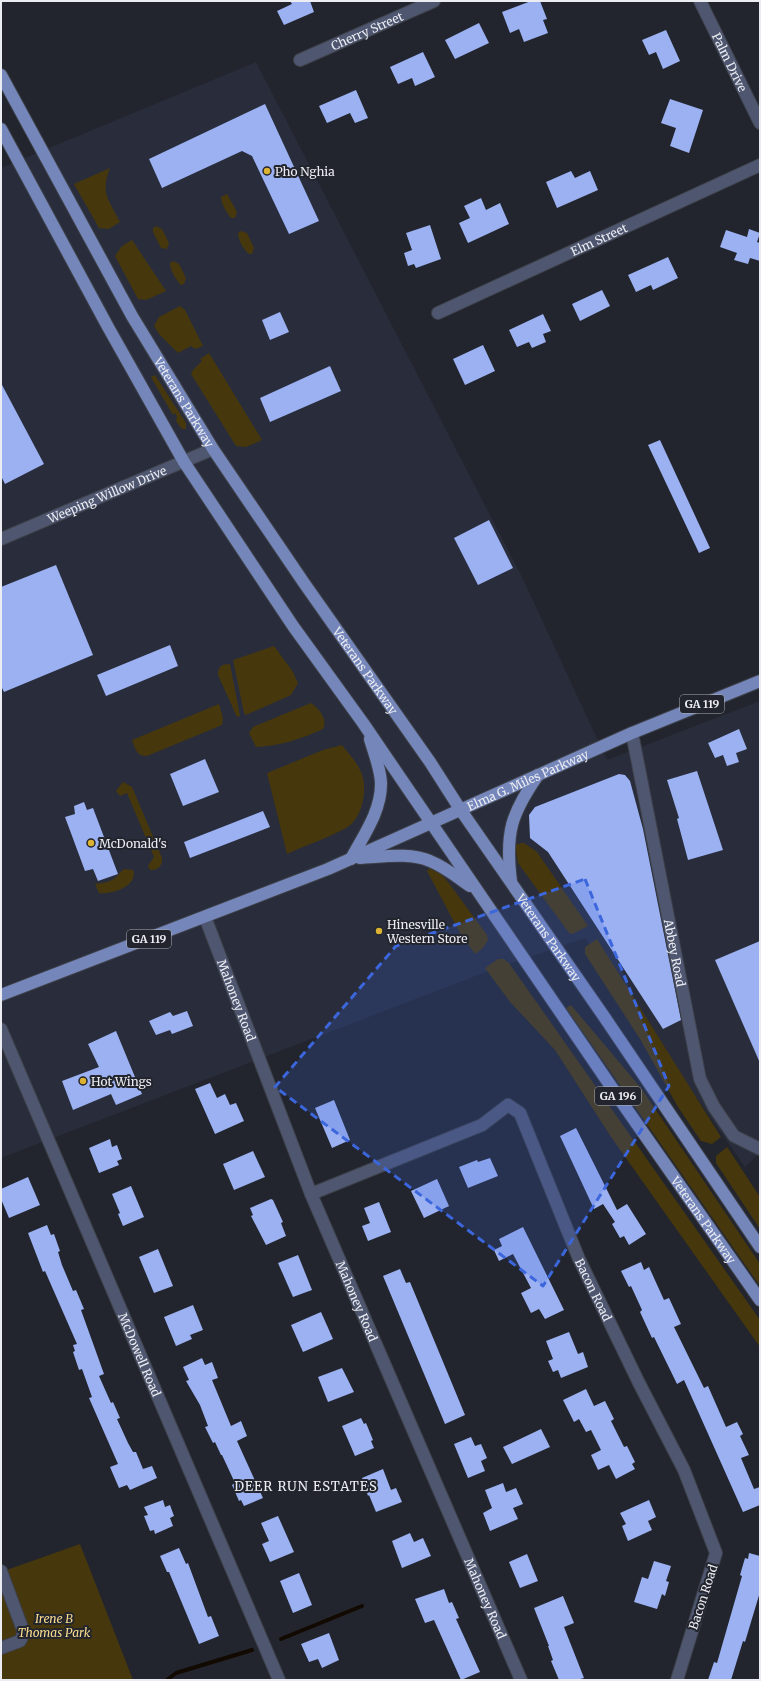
<svg xmlns="http://www.w3.org/2000/svg" width="761" height="1681" viewBox="0 0 761 1681" font-family="Merriweather,serif">
<style>
.built{fill:#292d3b}
.green{fill:#46370d}
.lines{fill:none;stroke-linecap:round;stroke-linejoin:round}
.stream{stroke:#120a00;stroke-width:4}
.building{fill:#9bb1f2}
.minor-casing{stroke:#3e4149;stroke-width:14}
.major-casing{stroke:#3e4149;stroke-width:14}
.minor{stroke:#4e5670;stroke-width:12}
.major{stroke:#7586ba;stroke-width:12}
.marked{fill:#3c66dc;fill-opacity:0.2;stroke:#3c66dc;stroke-width:3;stroke-dasharray:8 5;stroke-linejoin:round}
.poi-dot{fill:#dcb233;stroke:#22252d;stroke-width:1.5}
.labels{text-anchor:middle;dominant-baseline:central;stroke-width:4;stroke-linejoin:round;paint-order:stroke}
.shield{fill:#22252d;stroke:#afb1b7;stroke-width:1}
.shield-label{font-size:11px;font-weight:bold;fill:#ebedf2}
.street-label{font-size:12px;fill:#ebedf2;stroke:#22252d}
.poi-label{font-size:12px;fill:#ebedf2;stroke:#22252d;text-anchor:start}
.park-label{font-size:12px;font-style:italic;fill:#f9dc8e;stroke:#22252d}
.neighbourhood-label{font-size:13px;letter-spacing:1px;fill:#ebedf2;stroke:#22252d}
</style>
<rect width="100%" height="100%" fill="#22252d"/>
<path class="built" d="M256,62L523,579L607,760L760,701V1153L745,1167L585,938L486,972L1,1158V168Z"/>
<g class="green">
<path d="M110,168C100,193 109,200 120,222L109,229L99,228L74,184Z"/>
<path d="M227,194L237,212L235,218H231C227,213 221,204 221,197Z"/>
<path d="M156,226L162,229L169,243L167,249L161,248L153,232V228Z"/>
<path d="M241,231L247,233L254,248L252,254H249C244,250 238,240 238,233Z"/>
<path d="M132,240L166,291L146,300L138,299L115,256L122,246Z"/>
<path d="M173,261L179,264L186,278L184,284L181,285C176,280 170,270 170,263Z"/>
<path d="M180,306L185,310L203,346L195,349L191,346L178,353L159,334L154,326L159,317Z"/>
<path d="M209,353L262,440L246,447L236,446L191,374L193,370L202,361L200,359Z"/>
<path d="M155,375L186,423V429H182L176,421L177,417L175,413L173,415L151,377Z"/>
<path d="M274,646L293,672L298,683L291,695L246,715L244,713L233,660Z"/>
<path d="M230,664L240,716L237,717L218,675C218,667 221,664 230,664Z"/>
<path d="M311,703C319,709 328,719 323,729C301,739 280,746 256,747L249,733L253,727Z"/>
<path d="M219,704L223,718L222,725L147,756C137,757 135,748 132,740Z"/>
<path d="M342,745C348,753 356,761 360,770C369,786 363,819 346,828C328,838 306,845 287,854L267,773L323,750Z"/>
<path d="M123,782L132,787L162,858V863C159,868 157,870 150,870L148,866L154,857L127,793L120,796L116,791Z"/>
<path d="M521,843H524L537,852L588,926L572,934L569,933L518,863L515,845Z"/>
<path d="M430,868L441,874L448,882L487,935L488,940L483,948L475,954L461,935L427,871Z"/>
<path d="M125,869L133,870C139,886 111,895 99,893L95,884C102,883 108,883 115,878C119,875 120,871 125,869Z"/>
<path d="M597,939L721,1137L712,1144L701,1141L678,1107L640,1039L585,954V947Z"/>
<path d="M498,959H504L509,963L760,1320V1347L611,1137L555,1050L510,1002L485,968Z"/>
<path d="M571,1005L641,1088L760,1264V1286L566,1008Z"/>
<path d="M727,1147L760,1197V1229L716,1163V1156Z"/>
<path d="M80,1544L133,1680H1V1572Z"/>
</g>
<g class="lines">
<g class="stream">
<path d="M281,1639L362,1606"/>
<path d="M167,1680L176,1673L252,1650"/>
</g>
</g>
<g class="building">
<path d="M290,1H310L314,12L284,25L277,11L292,4Z"/>
<path d="M531,1H540L547,19L543,20L548,33L524,42L519,29L510,33L502,12Z"/>
<path d="M479,23L489,43L455,59L445,40Z"/>
<path d="M666,30L680,61L663,69L656,52L649,55L642,40Z"/>
<path d="M423,52L435,77L415,86L412,78L398,84L390,67Z"/>
<path d="M356,90L368,118L355,123L350,113L327,123L319,106Z"/>
<path d="M670,99L703,110L689,153L670,146L676,128L661,123Z"/>
<path d="M265,104L319,221L289,234L252,156L242,151L162,188L149,159Z"/>
<path d="M571,171L575,178L590,171L598,190L557,208L546,182Z"/>
<path d="M481,198L486,210L500,203L509,224L468,243L459,223L470,218L464,206Z"/>
<path d="M430,225L441,259L416,268L414,264L408,266L404,253L412,250L406,233Z"/>
<path d="M749,229L760,233L757,242L760,243V261L750,258L748,264L734,260L737,253L720,247L726,230L747,237Z"/>
<path d="M668,257L678,278L653,290L651,285L636,292L628,275Z"/>
<path d="M602,290L610,306L580,321L572,304Z"/>
<path d="M280,312L289,332L270,340L262,320Z"/>
<path d="M543,314L551,331L543,334L546,342L532,348L529,342L517,347L509,330Z"/>
<path d="M483,345L495,371L465,385L453,359Z"/>
<path d="M330,366L341,391L270,422L260,398Z"/>
<path d="M1,383L44,464L5,484L1,476Z"/>
<path d="M660,440L710,548L699,553L648,445Z"/>
<path d="M489,520L513,568L478,585L454,538Z"/>
<path d="M56,565L93,655L4,692L1,686V587Z"/>
<path d="M170,645L178,666L106,696L97,675Z"/>
<path d="M739,729L747,749L736,753L739,762L727,766L723,755L715,758L708,743Z"/>
<path d="M205,759L219,792L183,806L170,774Z"/>
<path d="M697,771L723,850L688,860L677,819L679,818L667,780Z"/>
<path d="M619,774L625,775L630,781L643,829L681,1020L663,1029L548,852L530,838L529,815L535,807Z"/>
<path d="M84,802L87,810L93,808L118,874L98,881L93,869L85,871L65,817L75,814L74,806Z"/>
<path d="M263,811L270,827L190,858L184,842Z"/>
<path d="M760,941V1063L715,960Z"/>
<path d="M187,1011L193,1026L172,1034L170,1030L156,1035L149,1021L170,1012L173,1016Z"/>
<path d="M116,1031L142,1094L116,1105L111,1094L73,1110L62,1081L99,1067L88,1044Z"/>
<path d="M210,1083L217,1098L225,1094L230,1105L236,1103L244,1121L215,1134L195,1089Z"/>
<path d="M334,1100L350,1140L332,1148L315,1108Z"/>
<path d="M576,1128L617,1210L627,1204L646,1234L629,1245L624,1236L620,1238L612,1224L615,1222L603,1204L594,1209L560,1136Z"/>
<path d="M110,1139L112,1147L117,1145L122,1159L117,1161L119,1165L99,1173L89,1148Z"/>
<path d="M253,1151L265,1177L234,1190L223,1164Z"/>
<path d="M490,1158L498,1176L468,1188L459,1167L477,1160L478,1162Z"/>
<path d="M28,1177L40,1205L9,1218L1,1199V1189Z"/>
<path d="M437,1179L449,1206L424,1218L411,1191Z"/>
<path d="M131,1186L144,1217L123,1226L118,1214L120,1213L112,1194Z"/>
<path d="M271,1199L273,1200L283,1222L281,1223L286,1236L266,1245L251,1216L253,1215L250,1208Z"/>
<path d="M379,1202L391,1232L368,1241L362,1226L370,1223L364,1208Z"/>
<path d="M47,1225L51,1235L54,1234L60,1251L58,1252L62,1265L73,1291L76,1290L84,1309L81,1310L104,1374L99,1376L111,1403L113,1402L120,1418L117,1419L128,1443L133,1452H136L143,1469L152,1466L157,1478L130,1490L127,1485L119,1488L110,1467L118,1464L89,1398L92,1397L82,1369L79,1370L73,1352L75,1351L73,1345L77,1344L45,1271L43,1272L28,1233Z"/>
<path d="M523,1227L564,1310L545,1319L539,1309L531,1313L521,1293L531,1288L513,1254L499,1261L494,1250L502,1246L499,1239Z"/>
<path d="M158,1249L173,1286L154,1293L139,1257Z"/>
<path d="M298,1255L312,1290L293,1297L278,1263Z"/>
<path d="M641,1262L644,1270L649,1267L664,1300L669,1298L681,1324L674,1327L704,1388L708,1386L726,1427L737,1422L743,1434L740,1436L749,1455L741,1458L754,1489L760,1487V1505L743,1512L684,1380L677,1384L654,1337L652,1338L640,1312L642,1310L631,1286L629,1287L621,1271Z"/>
<path d="M400,1269L406,1283L410,1282L465,1415L445,1424L383,1276Z"/>
<path d="M193,1305L203,1330L190,1335L192,1339L176,1346L164,1317Z"/>
<path d="M321,1312L333,1339L303,1352L291,1325Z"/>
<path d="M569,1332L578,1354L583,1352L588,1367L561,1378L558,1370L553,1372L548,1361L553,1359L546,1341Z"/>
<path d="M202,1358L205,1365L212,1362L218,1378L212,1380L231,1426L241,1421L247,1436L237,1441L263,1498L244,1506L241,1500L239,1501L232,1485L235,1483L222,1455H221L215,1442L213,1443L205,1427L208,1426L200,1405L186,1381L189,1380L183,1367Z"/>
<path d="M342,1368L354,1392L328,1402L318,1377Z"/>
<path d="M586,1389L594,1406L605,1401L614,1419L611,1421L624,1447L627,1446L635,1462L632,1464L635,1469L616,1479L609,1465L598,1470L591,1455L601,1450L591,1430L586,1432L579,1419L574,1422L563,1400Z"/>
<path d="M361,1418L364,1424L366,1423L373,1440L371,1441L374,1448L355,1456L342,1426Z"/>
<path d="M541,1429L550,1447L512,1464L503,1447Z"/>
<path d="M471,1437L475,1446L481,1444L487,1458L481,1461L485,1471L468,1478L454,1444Z"/>
<path d="M383,1469L391,1490L396,1488L402,1502L376,1512L369,1495L368,1496L362,1478Z"/>
<path d="M503,1483L506,1492L516,1488L523,1504L513,1508L518,1519L490,1531L483,1513L492,1508L485,1490Z"/>
<path d="M163,1500L165,1507L170,1505L174,1516L170,1518L173,1526L155,1534L154,1530L150,1531L144,1516L148,1515L144,1507Z"/>
<path d="M649,1500L656,1517L648,1521L652,1530L628,1541L622,1526L626,1524L620,1513Z"/>
<path d="M278,1516L294,1552L270,1562L262,1544L269,1541L261,1523Z"/>
<path d="M410,1533L414,1542L423,1538L431,1556L402,1568L392,1541Z"/>
<path d="M179,1548L186,1564L188,1563L208,1617L211,1616L219,1636L199,1644L169,1572H167L160,1556Z"/>
<path d="M749,1553L760,1556V1592L745,1642L743,1641L731,1680H708L714,1662L717,1663L742,1576L740,1575L745,1558L748,1559Z"/>
<path d="M527,1554L538,1581L520,1588L509,1562Z"/>
<path d="M654,1561L671,1566L666,1581L669,1582L665,1596L662,1594L657,1609L634,1602L642,1577L648,1579Z"/>
<path d="M299,1573L312,1605L293,1613L280,1581Z"/>
<path d="M444,1589L449,1603L452,1602L459,1618L456,1619L480,1672L461,1680L434,1620L425,1623L415,1599Z"/>
<path d="M563,1596L574,1623L564,1627L584,1678L577,1680H559L551,1661L553,1660L548,1646H549L534,1608Z"/>
<path d="M329,1633L339,1660L322,1668L318,1659L309,1662L301,1644Z"/>
</g>
<g class="lines">
<g class="minor-casing">
<g id="minor">
<path id="s1" d="M700,1L760,123"/>
<path id="s2" d="M300,60L434,1"/>
<path id="s3" d="M438,313L760,165"/>
<path id="s4" d="M1,539L213,449"/>
<path id="s5" d="M632,733L700,1079L714,1107L734,1136L760,1149"/>
<path id="s6" d="M205,917L311,1194L521,1680"/>
<path id="s7" d="M1,1029L279,1680"/>
<path id="s8" d="M311,1194L482,1125L508,1105L520,1113L579,1259L639,1383L684,1470L716,1553L677,1680"/>
<path d="M1,1571L24,1633L20,1641L1,1648"/>
</g>
</g>
<g class="major-casing">
<g id="major">
<path id="s9" d="M1,75L132,316L213,449L304,583L430,762L460,809L605,1018L760,1247"/>
<path id="s10" d="M1,129L108,327L184,462L293,626L363,723L623,1104L760,1300"/>
<path d="M360,858C381,857 410,852 430,861C445,867 457,877 470,886"/>
<path d="M351,859C363,836 381,812 381,784C381,770 374,753 370,739"/>
<path d="M511,881C505,833 511,814 538,775"/>
<path id="s11" d="M1,995L328,869L632,733L760,681"/>
</g>
</g>
<use href="#minor" class="minor"/>
<use href="#major" class="major"/>
</g>
<path class="marked" d="M585,879L669,1086L543,1286L275,1087L396,946Z"/>
<g class="poi-dot">
<circle cx="267" cy="171" r="4"/>
<circle cx="91" cy="843" r="4"/>
<circle cx="379" cy="931" r="4"/>
<circle cx="83" cy="1081" r="4"/>
</g>
<g class="labels">
<g class="shield">
<rect x="680" y="695" width="44" height="18" rx="3"/>
<rect x="127" y="930" width="44" height="18" rx="3"/>
<rect x="595" y="1087" width="46" height="18" rx="3"/>
</g>
<g class="shield-label">
<text x="702" y="704">GA 119</text>
<text x="149" y="939">GA 119</text>
<text x="618" y="1096">GA 196</text>
</g>
<g class="street-label">
<text stroke="none"><textPath href="#s2" startOffset="73">Cherry Street</textPath></text>
<text stroke="none"><textPath href="#s1" startOffset="68">Palm Drive</textPath></text>
<text stroke="none"><textPath href="#s3" startOffset="177">Elm Street</textPath></text>
<text stroke="none"><textPath href="#s9" startOffset="375">Veterans Parkway</textPath></text>
<text stroke="none"><textPath href="#s4" startOffset="115">Weeping Willow Drive</textPath></text>
<text stroke="none"><textPath href="#s9" startOffset="699">Veterans Parkway</textPath></text>
<text stroke="none"><textPath href="#s11" startOffset="569">Elma G. Miles Parkway</textPath></text>
<text stroke="none"><textPath href="#s9" startOffset="1023">Veterans Parkway</textPath></text>
<text stroke="none"><textPath href="#s5" startOffset="224">Abbey Road</textPath></text>
<text stroke="none"><textPath href="#s6" startOffset="89">Mahoney Road</textPath></text>
<text stroke="none"><textPath href="#s10" startOffset="1299">Veterans Parkway</textPath></text>
<text stroke="none"><textPath href="#s8" startOffset="423">Bacon Road</textPath></text>
<text stroke="none"><textPath href="#s6" startOffset="413">Mahoney Road</textPath></text>
<text stroke="none"><textPath href="#s7" startOffset="354">McDowell Road</textPath></text>
<text transform="translate(703 1597) rotate(-72)">Bacon Road</text>
<text stroke="none"><textPath href="#s6" startOffset="737">Mahoney Road</textPath></text>
</g>
<g class="poi-label">
<text x="275" y="171">Pho Nghia</text>
<text x="99" y="843">McDonald's</text>
<text x="387" y="924">Hinesville<tspan x="387" dy="14">Western Store</tspan></text>
<text x="91" y="1081">Hot Wings</text>
</g>
<g class="park-label">
<text x="54" y="1618">Irene B<tspan x="54" dy="14">Thomas Park</tspan></text>
</g>
<g class="neighbourhood-label">
<text x="306" y="1486">DEER RUN ESTATES</text>
</g>
</g>
<rect width="761" height="1681" fill="none" stroke="#ebedf2" stroke-width="4"/>
</svg>
